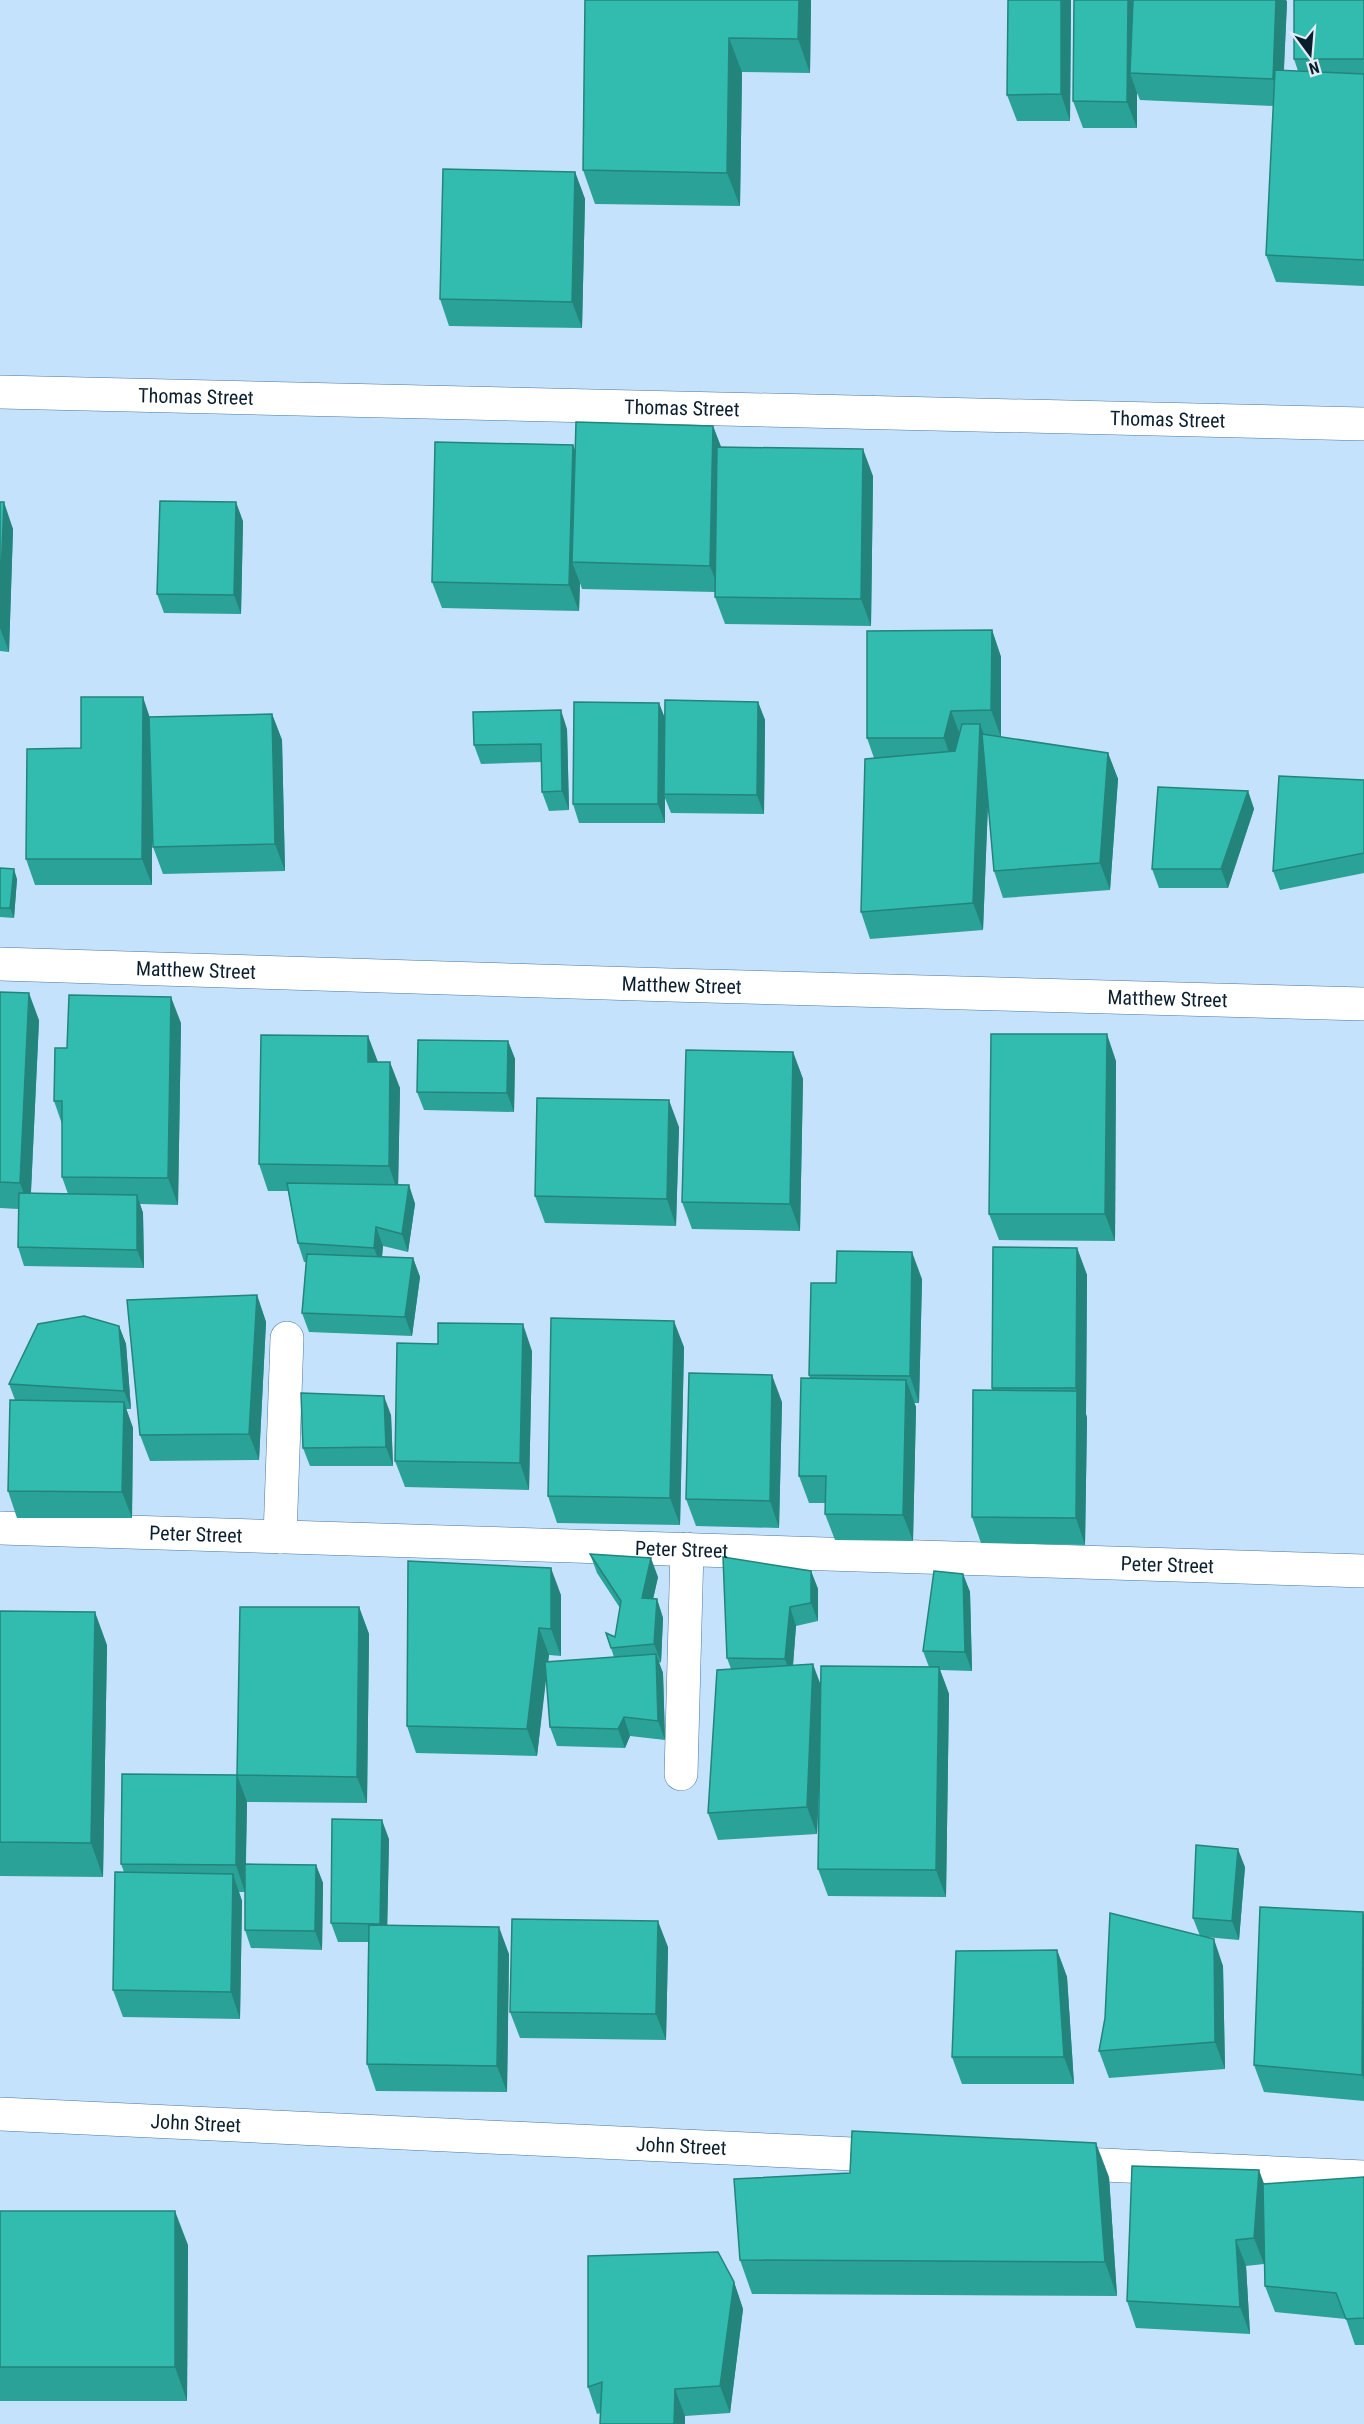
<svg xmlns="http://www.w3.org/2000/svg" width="1364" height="2424" viewBox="0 0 1364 2424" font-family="'Roboto Condensed',sans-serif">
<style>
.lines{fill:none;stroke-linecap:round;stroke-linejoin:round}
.minor-casing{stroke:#49779e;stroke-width:34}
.minor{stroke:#fff;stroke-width:33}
.wall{fill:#2ba297}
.shaded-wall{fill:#23847b}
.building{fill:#32bcb0;stroke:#23847b;stroke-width:1.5}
.labels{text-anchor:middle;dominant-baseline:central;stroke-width:4.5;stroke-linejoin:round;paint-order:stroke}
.street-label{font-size:20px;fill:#0b1e2e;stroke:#e3edf6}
</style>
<rect width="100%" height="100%" fill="#c5e2fd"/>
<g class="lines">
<g class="minor-casing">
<g id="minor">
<path id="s1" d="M0,392L1364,424"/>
<path id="s2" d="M0,964L670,985L1364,1004"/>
<path id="s3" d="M0,1528L1364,1571"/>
<path d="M280,1537L287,1338"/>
<path d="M681,1774L687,1549"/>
<path id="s4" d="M0,2114L895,2156"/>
<path d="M1060,2163L1364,2177"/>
</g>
</g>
<use href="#minor" class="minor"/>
</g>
<g class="wall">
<path d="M585,0H811L810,73L742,72L740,206L595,204L583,170Z"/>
<path d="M1071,0L1070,121H1017L1007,95Z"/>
<path d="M1276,0H1286L1287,2L1284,70L1298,71L1294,59L1364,0V286L1276,282L1266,255L1274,106L1140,100L1137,93V128H1083L1073,101Z"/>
<path d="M575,172L585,199L582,328L449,326L440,299Z"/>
<path d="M713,426L721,447L873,476L871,626L725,624L715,597V592L582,589L580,583L579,611L442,608L432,582L573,445L575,450Z"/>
<path d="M0,502L13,529L9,652L0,651Z"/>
<path d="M243,521L241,614L164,613L157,594Z"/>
<path d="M992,630L1001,657V737L1108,753L1118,779L1110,890L1003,898L994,871L988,805L983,930L870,939L861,912L874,758L867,738Z"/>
<path d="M758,702L765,720L764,814L671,813L665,798V823H579L573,804L659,703L665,719Z"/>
<path d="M272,714L282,740L285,871L163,874L153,847L152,821V885H35L26,859L81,748L150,717Z"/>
<path d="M567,729L569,810L549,811L542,792V762L481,764L474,745Z"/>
<path d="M1364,780V873L1280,890L1273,871Z"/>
<path d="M1248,791L1254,809L1228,888H1159L1152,869Z"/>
<path d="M0,868L17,879L14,918L0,917Z"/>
<path d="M0,992L39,1020L31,1193L68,1194L62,1177V1124L54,1101L67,1048L181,1023L178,1205L140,1204L143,1213L144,1268L24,1266L18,1247V1209L0,1208Z"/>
<path d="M368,1036L378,1062L400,1088L398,1185H409L415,1204L408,1252L383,1246L382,1257L413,1258L420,1277L412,1336L309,1332L302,1313L306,1262H304L298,1243L288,1191H268L259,1164Z"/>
<path d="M508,1041L515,1059L514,1112L424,1110L417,1092Z"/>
<path d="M793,1052L803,1079L800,1231L692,1229L682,1202Z"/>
<path d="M1116,1061L1115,1241L999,1240L989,1214Z"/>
<path d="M679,1127L676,1226L545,1223L535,1196Z"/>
<path d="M1077,1248L1087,1275L1086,1414L1087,1418L1085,1545L981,1543L972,1517L992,1390V1388Z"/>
<path d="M922,1279L919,1403H914L916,1407L913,1541L835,1540L825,1514L826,1503H809L799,1476L810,1379L809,1375L836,1283Z"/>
<path d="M257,1295L266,1322L259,1460L150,1461L140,1435Z"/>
<path d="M119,1326L126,1344L131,1409H126L133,1428L132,1518H17L8,1491L15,1400L9,1384Z"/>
<path d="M684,1347L680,1525L557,1523L548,1496Z"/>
<path d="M532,1351L529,1490L405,1487L395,1461Z"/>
<path d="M782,1402L779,1528L696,1526L686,1499Z"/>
<path d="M391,1415L393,1466H310L303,1448Z"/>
<path d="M590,1554L658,1577L653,1599H657L663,1618L661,1662L659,1663L663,1673L665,1740L630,1736L625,1748L557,1746L550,1727L546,1675L537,1756L416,1753L407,1726L561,1595V1656L549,1655L548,1662L614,1657L606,1633L615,1637L620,1608L597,1573Z"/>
<path d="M811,1571L818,1589V1621L796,1626L793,1665L821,1686L929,1667L923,1651L963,1574L970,1592L972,1671L940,1670L949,1694L946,1897L828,1896L818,1869L820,1770L817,1834L718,1840L708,1813L731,1669L727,1658Z"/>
<path d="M359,1607L369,1634L367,1803L247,1802L246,1864L316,1865L323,1883L322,1950L251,1948L245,1930V1892H239L242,1901L240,2019L123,2017L113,1990L124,1872L121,1864L237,1775Z"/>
<path d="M0,1611L107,1645L103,1877L0,1876Z"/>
<path d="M389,1839L387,1925L509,1954L507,2092L376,2091L367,2064L368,1942H338L331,1923Z"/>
<path d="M1245,1867L1239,1940L1205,1937L1223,1966L1225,2069L1109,2078L1099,2051L1200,1936L1193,1918Z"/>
<path d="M1364,1915V2101L1264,2092L1254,2065Z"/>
<path d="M668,1947L666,2040L520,2038L510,2012Z"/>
<path d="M1057,1950L1067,1977L1074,2084H962L952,2057Z"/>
<path d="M1109,2177L1117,2296L752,2294L740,2260Z"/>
<path d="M1364,2177V2345H1355L1346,2319L1275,2312L1265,2286V2252L1264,2264L1246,2266L1250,2334L1136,2328L1127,2301L1265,2184Z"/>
<path d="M0,2211L188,2245L187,2401H0Z"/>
<path d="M734,2282L743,2309L730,2413L685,2416V2424H600L601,2413L597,2414L588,2387Z"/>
</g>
<g class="shaded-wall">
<path d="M799,0H811L810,73L798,39Z"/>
<path d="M1061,0H1071L1070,121L1061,94Z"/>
<path d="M1128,0H1138L1130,73L1137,93V128L1127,102Z"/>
<path d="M1276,0H1286L1287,2L1282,106L1273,79Z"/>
<path d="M729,38L742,72L740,206L727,173Z"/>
<path d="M575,172L585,199L582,328L572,302Z"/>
<path d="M713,426L723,452L720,592L710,566Z"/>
<path d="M573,445L583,472L572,562L580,583L579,611L569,585Z"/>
<path d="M863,449L873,476L871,626L861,599Z"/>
<path d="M4,502L13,529L9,652L0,628V599Z"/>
<path d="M236,502L243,521L241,614L234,595Z"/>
<path d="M992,630L1001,657V737L991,710Z"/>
<path d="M143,697L152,724V885L142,859Z"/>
<path d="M758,702L765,720L764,814L757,795Z"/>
<path d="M659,703L666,721L664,794L665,798V823L658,804Z"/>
<path d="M561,710L567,729L569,810L562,791Z"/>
<path d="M951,711L961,737L953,764L944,738Z"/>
<path d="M272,714L282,740L285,871L275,844Z"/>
<path d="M980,724L990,751L983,930L973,903Z"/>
<path d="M1108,753L1118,779L1110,890L1100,863Z"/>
<path d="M1248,791L1254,809L1228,888L1221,869Z"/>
<path d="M14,869L17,879L14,918L10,908Z"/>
<path d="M29,993L39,1020L30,1210L20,1183Z"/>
<path d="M171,997L181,1023L178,1205L168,1178Z"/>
<path d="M1107,1034L1116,1061L1115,1241L1105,1214Z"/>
<path d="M368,1036L378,1063L368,1062Z"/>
<path d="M508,1041L515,1059L514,1112L507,1093Z"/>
<path d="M793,1052L803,1079L800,1231L790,1204Z"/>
<path d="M390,1062L400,1088L398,1193L389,1166Z"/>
<path d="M669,1100L679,1127L676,1226L667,1199Z"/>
<path d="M409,1185L415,1204L408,1252L402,1234Z"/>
<path d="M137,1195L143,1213L144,1268L137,1250Z"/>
<path d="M376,1227L383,1246L381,1266L374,1248Z"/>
<path d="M1077,1248L1087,1275L1086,1414L1087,1418L1085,1545L1076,1518L1077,1393L1076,1388Z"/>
<path d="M912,1252L922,1279L919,1403L910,1376Z"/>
<path d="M413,1258L420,1277L412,1336L405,1317Z"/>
<path d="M257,1295L266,1322L259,1460L249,1434Z"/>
<path d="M674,1321L684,1347L680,1525L670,1498Z"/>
<path d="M523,1324L532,1351L529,1490L520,1463Z"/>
<path d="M119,1326L126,1344L131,1409L124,1391Z"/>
<path d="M772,1375L782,1402L779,1528L770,1501Z"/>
<path d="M906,1380L916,1407L913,1541L903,1515Z"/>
<path d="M384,1396L391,1415L393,1466L386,1447Z"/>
<path d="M124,1402L133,1428L132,1518L122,1492Z"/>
<path d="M651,1558L658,1577L649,1617L642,1598Z"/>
<path d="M551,1568L561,1595V1656L551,1629Z"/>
<path d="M811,1571L818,1589V1621L811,1603Z"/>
<path d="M963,1574L970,1592L972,1671L965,1652Z"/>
<path d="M657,1599L663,1618L661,1662L654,1644Z"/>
<path d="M359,1607L369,1634L367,1803L357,1777Z"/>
<path d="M790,1607L796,1626L792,1678L785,1659Z"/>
<path d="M95,1612L107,1645L103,1877L91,1843Z"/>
<path d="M539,1628L549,1655L537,1756L527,1729Z"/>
<path d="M656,1654L663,1673L665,1740L658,1721Z"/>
<path d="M813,1664L823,1691L817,1834L807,1807Z"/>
<path d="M939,1667L949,1694L946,1897L936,1870Z"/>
<path d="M624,1717L630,1736L625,1748L618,1729Z"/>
<path d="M237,1775L247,1802L245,1892L236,1865Z"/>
<path d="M382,1820L389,1839L387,1942L380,1924Z"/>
<path d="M1238,1849L1245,1867L1239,1940L1232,1921Z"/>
<path d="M316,1865L323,1883L322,1950L315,1931Z"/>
<path d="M233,1874L242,1901L240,2019L231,1992Z"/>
<path d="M1363,1912L1364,1915V2080L1362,2075Z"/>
<path d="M658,1921L668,1947L666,2040L656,2014Z"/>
<path d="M499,1927L509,1954L507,2092L497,2066Z"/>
<path d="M1214,1939L1223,1966L1225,2069L1215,2042Z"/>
<path d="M1057,1950L1067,1977L1074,2084L1064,2057Z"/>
<path d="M1096,2143L1109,2177L1117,2296L1105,2262Z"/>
<path d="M1259,2170L1269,2197L1264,2264L1254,2238Z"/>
<path d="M175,2211L188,2245L187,2401L175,2367Z"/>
<path d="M1236,2240L1246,2266L1250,2334L1240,2307Z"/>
<path d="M734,2282L743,2309L730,2413L720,2386Z"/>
<path d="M675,2389L685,2416V2424H674Z"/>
</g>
<g class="building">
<path d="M585,0H799L798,39L729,38L727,173L583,170Z"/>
<path d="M1008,0H1061V94L1007,95Z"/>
<path d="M1074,0H1128L1127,102L1073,101Z"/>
<path d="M1133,0H1276L1273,79L1130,73Z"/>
<rect x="1294" y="0" width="70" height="59"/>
<path d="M1275,70L1364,74V260L1266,255Z"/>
<path d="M443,169L575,172L572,302L440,299Z"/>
<path d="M576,422L713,426L710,566L572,562Z"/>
<path d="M435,442L573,445L569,585L432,582Z"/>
<path d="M717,447L863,449L861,599L715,597Z"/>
<path d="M160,501L236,502L234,595L157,594Z"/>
<path d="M0,502H4L0,599Z"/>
<path d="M992,630L991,710L951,711L944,738H867V631Z"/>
<path d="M81,697H143L142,859H26L27,749L81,748Z"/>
<path d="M665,700L758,702L757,795L664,794Z"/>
<path d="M574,702L659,703L658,804H573Z"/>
<path d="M561,710L562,791L542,792L541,744L474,745L473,712Z"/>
<path d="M272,714L275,844L153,847L149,717Z"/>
<path d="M962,724H980L973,903L861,912L865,759L955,751Z"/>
<path d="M982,734L1108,753L1100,863L994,871Z"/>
<path d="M1279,776L1364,780V853L1273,871Z"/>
<path d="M1158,787L1248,791L1221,869H1152Z"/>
<path d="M0,868L14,869L10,908H0Z"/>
<path d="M0,992L29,993L20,1183L0,1182Z"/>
<path d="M69,995L171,997L168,1178L62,1177V1101H54L55,1048H67Z"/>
<path d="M991,1034H1107L1105,1214H989Z"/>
<path d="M261,1035L368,1036V1062H390L389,1166L259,1164Z"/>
<path d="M418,1040L508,1041L507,1093L417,1092Z"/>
<path d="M686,1050L793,1052L790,1204L682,1202Z"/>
<path d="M537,1098L669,1100L667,1199L535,1196Z"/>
<path d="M287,1183L409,1185L402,1234L376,1227L374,1248L298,1243Z"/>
<path d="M19,1193L137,1195V1250L18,1247Z"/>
<path d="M993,1247L1077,1248L1076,1388H992Z"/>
<path d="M837,1251L912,1252L910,1376L809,1375L811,1283H836Z"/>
<path d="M307,1254L413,1258L405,1317L302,1313Z"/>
<path d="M257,1295L249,1434L140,1435L127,1300Z"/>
<path d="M84,1316L119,1326L124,1391L9,1384L38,1324Z"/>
<path d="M551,1318L674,1321L670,1498L548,1496Z"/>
<path d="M438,1323L523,1324L520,1463L395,1461L397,1343L438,1344Z"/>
<path d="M689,1373L772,1375L770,1501L686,1499Z"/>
<path d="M801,1378L906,1380L903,1515L825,1514L826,1476H799Z"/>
<path d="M973,1390L1077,1391L1076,1518L972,1517Z"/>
<path d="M301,1393L384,1396L386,1447L303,1448Z"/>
<path d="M10,1400L124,1402L122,1492L8,1491Z"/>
<path d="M590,1554L651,1558L642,1598L657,1599L654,1644L611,1648L606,1633L615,1637L621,1601Z"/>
<path d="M723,1557L811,1571V1603L790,1607L785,1659L727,1658Z"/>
<path d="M408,1561L551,1568V1629L539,1628L527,1729L407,1726Z"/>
<path d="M934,1571L963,1574L965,1652L923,1651Z"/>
<path d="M240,1607H359L357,1777L237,1775L236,1865L121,1864L122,1774L237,1775Z"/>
<path d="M0,1611L95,1612L91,1843L0,1842Z"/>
<path d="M656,1654L658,1721L624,1717L618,1729L550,1727L545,1662Z"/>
<path d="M813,1664L807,1807L708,1813L717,1670Z"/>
<path d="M821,1666L939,1667L936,1870L818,1869Z"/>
<path d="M332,1819L382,1820L380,1924L331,1923Z"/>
<path d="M1196,1845L1238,1849L1232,1921L1193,1918Z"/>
<path d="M245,1864L316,1865L315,1931L245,1930Z"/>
<path d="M115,1872L233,1874L231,1992L113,1990Z"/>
<path d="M1260,1907L1363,1912L1362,2075L1254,2065Z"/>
<path d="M1110,1913L1214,1939L1215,2042L1099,2051L1105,2018Z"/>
<path d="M512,1919L658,1921L656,2014L510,2012Z"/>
<path d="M369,1925L499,1927L497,2066L367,2064Z"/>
<path d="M1057,1950L1064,2057H952L956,1951Z"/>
<path d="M852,2131L1096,2143L1105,2262L740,2260L734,2179L850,2173Z"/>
<path d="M1132,2166L1259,2170L1254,2238L1236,2240L1240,2307L1127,2301Z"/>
<path d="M1364,2177V2318L1346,2319L1336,2293L1265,2286L1263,2184Z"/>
<rect x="0" y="2211" width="175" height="156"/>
<path d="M718,2252L734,2282L720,2386L675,2389L674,2424H600L602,2382L588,2387V2256Z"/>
</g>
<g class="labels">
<g class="street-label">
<text stroke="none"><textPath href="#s1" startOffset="196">Thomas Street</textPath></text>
<text stroke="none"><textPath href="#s1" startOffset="682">Thomas Street</textPath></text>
<text stroke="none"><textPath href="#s1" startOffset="1168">Thomas Street</textPath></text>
<text stroke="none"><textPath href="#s2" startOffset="196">Matthew Street</textPath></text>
<text stroke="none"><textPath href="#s2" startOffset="682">Matthew Street</textPath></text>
<text stroke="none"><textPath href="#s2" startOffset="1168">Matthew Street</textPath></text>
<text stroke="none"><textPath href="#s3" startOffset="196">Peter Street</textPath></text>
<text stroke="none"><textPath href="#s3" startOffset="682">Peter Street</textPath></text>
<text stroke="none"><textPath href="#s3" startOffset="1168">Peter Street</textPath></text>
<text stroke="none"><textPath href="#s4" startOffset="196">John Street</textPath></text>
<text stroke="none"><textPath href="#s4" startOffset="682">John Street</textPath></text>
</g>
</g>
<g transform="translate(1310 54) rotate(164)" stroke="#e3edf6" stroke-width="4.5" paint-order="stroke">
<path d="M0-4.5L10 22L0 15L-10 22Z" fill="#0b1e2e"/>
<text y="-9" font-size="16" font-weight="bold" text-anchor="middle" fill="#0b1e2e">N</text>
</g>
</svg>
